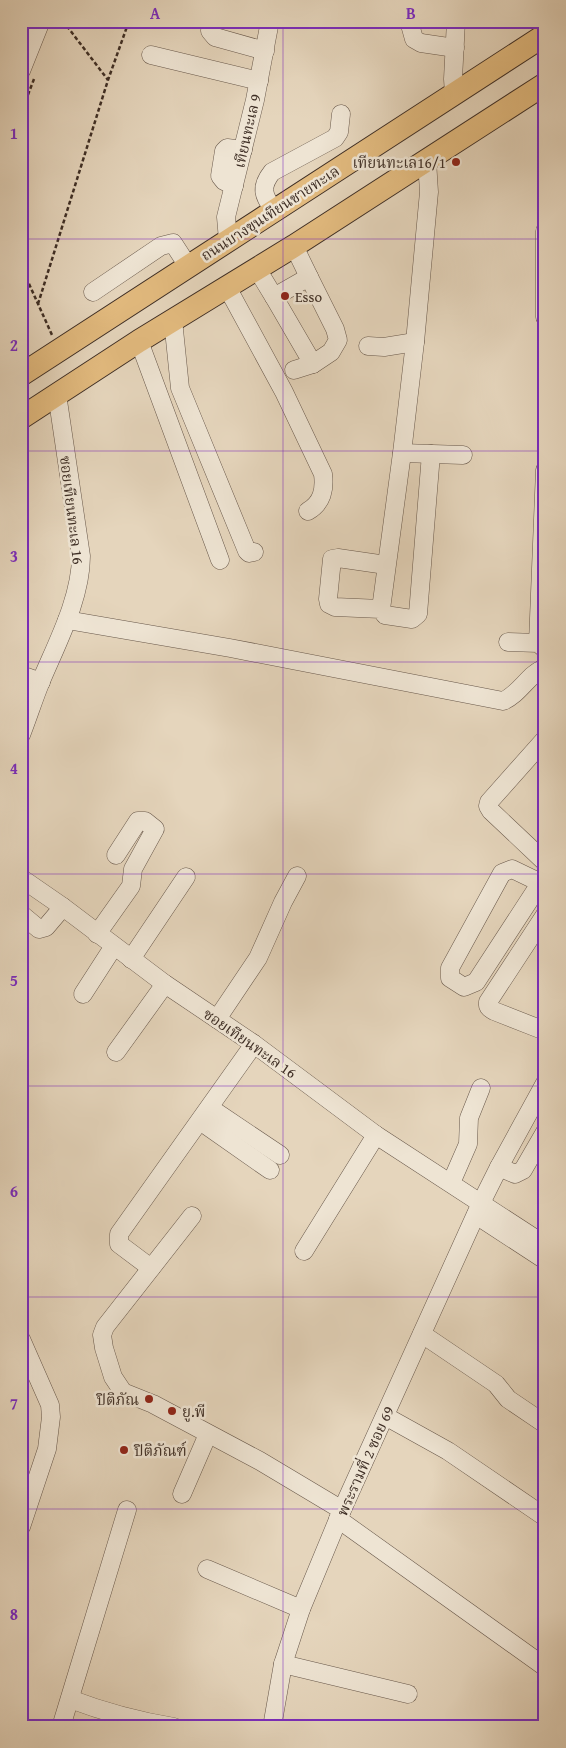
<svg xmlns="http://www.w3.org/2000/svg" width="566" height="1748" viewBox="0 0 566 1748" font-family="'Gentium Book Plus','Noto Serif Thai',serif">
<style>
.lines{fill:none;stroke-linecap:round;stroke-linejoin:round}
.minor-casing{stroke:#68584b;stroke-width:19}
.major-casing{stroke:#3e2e25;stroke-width:24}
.path{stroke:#3e2e25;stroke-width:2.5;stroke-dasharray:4 2.5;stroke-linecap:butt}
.minor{stroke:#eee4d3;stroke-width:18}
.major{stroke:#e2ba7e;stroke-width:22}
.grid{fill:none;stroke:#7b2cbf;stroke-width:1;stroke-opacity:0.55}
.poi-dot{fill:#8f2418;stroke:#eee4d3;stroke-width:2}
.labels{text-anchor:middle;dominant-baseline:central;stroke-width:5;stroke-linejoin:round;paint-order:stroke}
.street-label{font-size:15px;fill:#3e2e25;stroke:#eee4d3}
.poi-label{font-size:15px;fill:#3e2e25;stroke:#eee4d3;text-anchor:start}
.neatline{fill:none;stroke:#7b2cbf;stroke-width:2}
.grid-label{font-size:16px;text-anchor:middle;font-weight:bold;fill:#7b2cbf}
</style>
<rect width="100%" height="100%" fill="#e5d5bc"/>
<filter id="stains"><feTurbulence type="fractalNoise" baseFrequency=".004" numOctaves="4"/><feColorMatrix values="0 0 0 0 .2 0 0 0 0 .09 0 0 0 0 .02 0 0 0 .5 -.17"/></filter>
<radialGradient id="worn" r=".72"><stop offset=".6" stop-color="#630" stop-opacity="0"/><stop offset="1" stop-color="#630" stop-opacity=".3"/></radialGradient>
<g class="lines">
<g class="minor-casing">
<g id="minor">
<path d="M211,21L210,31L215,37L265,51"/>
<path d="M409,21L414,39L421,43L455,48"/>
<path d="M151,55L259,81"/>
<path d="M21,71L41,21"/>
<path d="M454,94L453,79L456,21"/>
<path d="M234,186L224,181L220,176L224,151L227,148L243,150"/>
<path d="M274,210C263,196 260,187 272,172L335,138L339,132L341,114"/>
<path d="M545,231V317"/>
<path d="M228,240L226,217L255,100L270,21"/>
<path d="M257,269L274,297L309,277L294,246"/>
<path d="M227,287L284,392L323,474C325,490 322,503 308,511"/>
<path d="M93,292L161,246L173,243L188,266"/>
<path d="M274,297L313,364"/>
<path d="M173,320L180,388L247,551L249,553L254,552"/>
<path d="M139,341L220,560"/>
<path d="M368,346L384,347L415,342"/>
<path d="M294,370L313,364L331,352L338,340L335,329L309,277"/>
<path d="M402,453L463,455"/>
<path d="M386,565L338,558L332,559L328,599L329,604L335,607L381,609L385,615L412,619L418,614L431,454"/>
<path d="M381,609L402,453L415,342L429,192L427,161"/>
<path d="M67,620L230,648L503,701C520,694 529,673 545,668"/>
<path d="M508,642L538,643L545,649"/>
<path d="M538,643L545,470"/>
<path d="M21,675L41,682"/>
<path d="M21,735C28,717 34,698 41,681C57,643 81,598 81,556L57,394"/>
<path d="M545,739L489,802L488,806L491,811L545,862"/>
<path d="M21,878L63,907L165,984L254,1044L376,1135L545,1245"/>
<path d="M539,882L512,869L502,873L450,968V978L464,987L476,982L545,876"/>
<path d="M21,914L39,929L46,927L63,907"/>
<path d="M545,915L488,1002C487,1007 490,1009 494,1011L545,1031"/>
<path d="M97,934L131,886L133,869L155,829L145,821H138L116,855"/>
<path d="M131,959L186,877"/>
<path d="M83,994L114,946"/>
<path d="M217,1019L258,958L283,902L297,876"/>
<path d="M116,1052L165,984"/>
<path d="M210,1108L280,1155"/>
<path d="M200,1121L270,1170"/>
<path d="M499,1167L515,1174L523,1170L545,1132"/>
<path d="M451,1183L468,1144L469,1118L481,1088"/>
<path d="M476,1215L545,1260"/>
<path d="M192,1216L105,1327L102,1335L104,1348L113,1377L123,1392L153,1404L260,1461L342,1510"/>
<path d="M304,1251L376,1135"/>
<path d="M151,1268L119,1244V1234L254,1044"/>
<path d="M422,1334L496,1384L508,1399L545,1424"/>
<path d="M21,1339L50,1405L51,1417L47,1449L21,1527"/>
<path d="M385,1416L448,1451L545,1517"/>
<path d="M182,1494L208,1434"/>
<path d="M338,1519L545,1667"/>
<path d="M207,1569L301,1609"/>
<path d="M283,1664L408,1694"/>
<path d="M70,1699C104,1712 138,1721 174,1727"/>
<path d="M61,1727L127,1510"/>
<path d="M272,1727L283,1664L301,1609L342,1510L481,1203L499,1167L545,1083"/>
</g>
</g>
<g class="major-casing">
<g id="major">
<path d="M21,375L545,35"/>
<path d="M21,418L139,341L294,246L545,84"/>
</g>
</g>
<g class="path">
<path d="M63,21L108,80"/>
<path d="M21,113L34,79"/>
<path d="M21,266L52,335"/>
<path d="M38,304L108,80L129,21"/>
</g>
<use href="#minor" class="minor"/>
<use href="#major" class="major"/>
</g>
<path class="grid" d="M283,21V1727M21,239H545M21,451H545M21,662H545M21,874H545M21,1086H545M21,1297H545M21,1509H545"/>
<g class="poi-dot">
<circle cx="456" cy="162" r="5"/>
<circle cx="285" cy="296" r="5"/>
<circle cx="149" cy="1399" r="5"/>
<circle cx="172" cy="1411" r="5"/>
<circle cx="124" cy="1450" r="5"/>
</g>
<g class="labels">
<g class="street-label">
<text transform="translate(247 131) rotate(-77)">เทียนทะเล 9</text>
<text transform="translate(270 213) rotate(-33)">ถนนบางขุนเทียนชายทะเล</text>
<text transform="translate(72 510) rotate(83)">ซอยเทียนทะเล 16</text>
<text transform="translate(250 1043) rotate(35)">ซอยเทียนทะเล 16</text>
<text transform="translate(365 1461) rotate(-66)">พระรามที่ 2 ซอย 69</text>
</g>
<g class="poi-label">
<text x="446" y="162" text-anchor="end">เทียนทะเล16/1</text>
<text x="295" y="296">Esso</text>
<text x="139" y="1399" text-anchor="end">ปิติภัณ</text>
<text x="182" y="1411">ยู.พี</text>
<text x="134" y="1450">ปิติภัณฑ์</text>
</g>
</g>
<rect width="566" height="1748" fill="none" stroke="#e5d5bc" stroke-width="55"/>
<rect x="28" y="28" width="510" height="1692" class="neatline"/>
<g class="grid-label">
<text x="155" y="19">A</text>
<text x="411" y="19">B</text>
<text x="14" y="139">1</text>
<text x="14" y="351">2</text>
<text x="14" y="562">3</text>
<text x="14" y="774">4</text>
<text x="14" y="986">5</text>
<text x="14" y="1197">6</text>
<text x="14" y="1409">7</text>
<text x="14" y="1620">8</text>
</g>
<rect width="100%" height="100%" filter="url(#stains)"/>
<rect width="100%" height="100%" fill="url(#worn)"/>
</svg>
